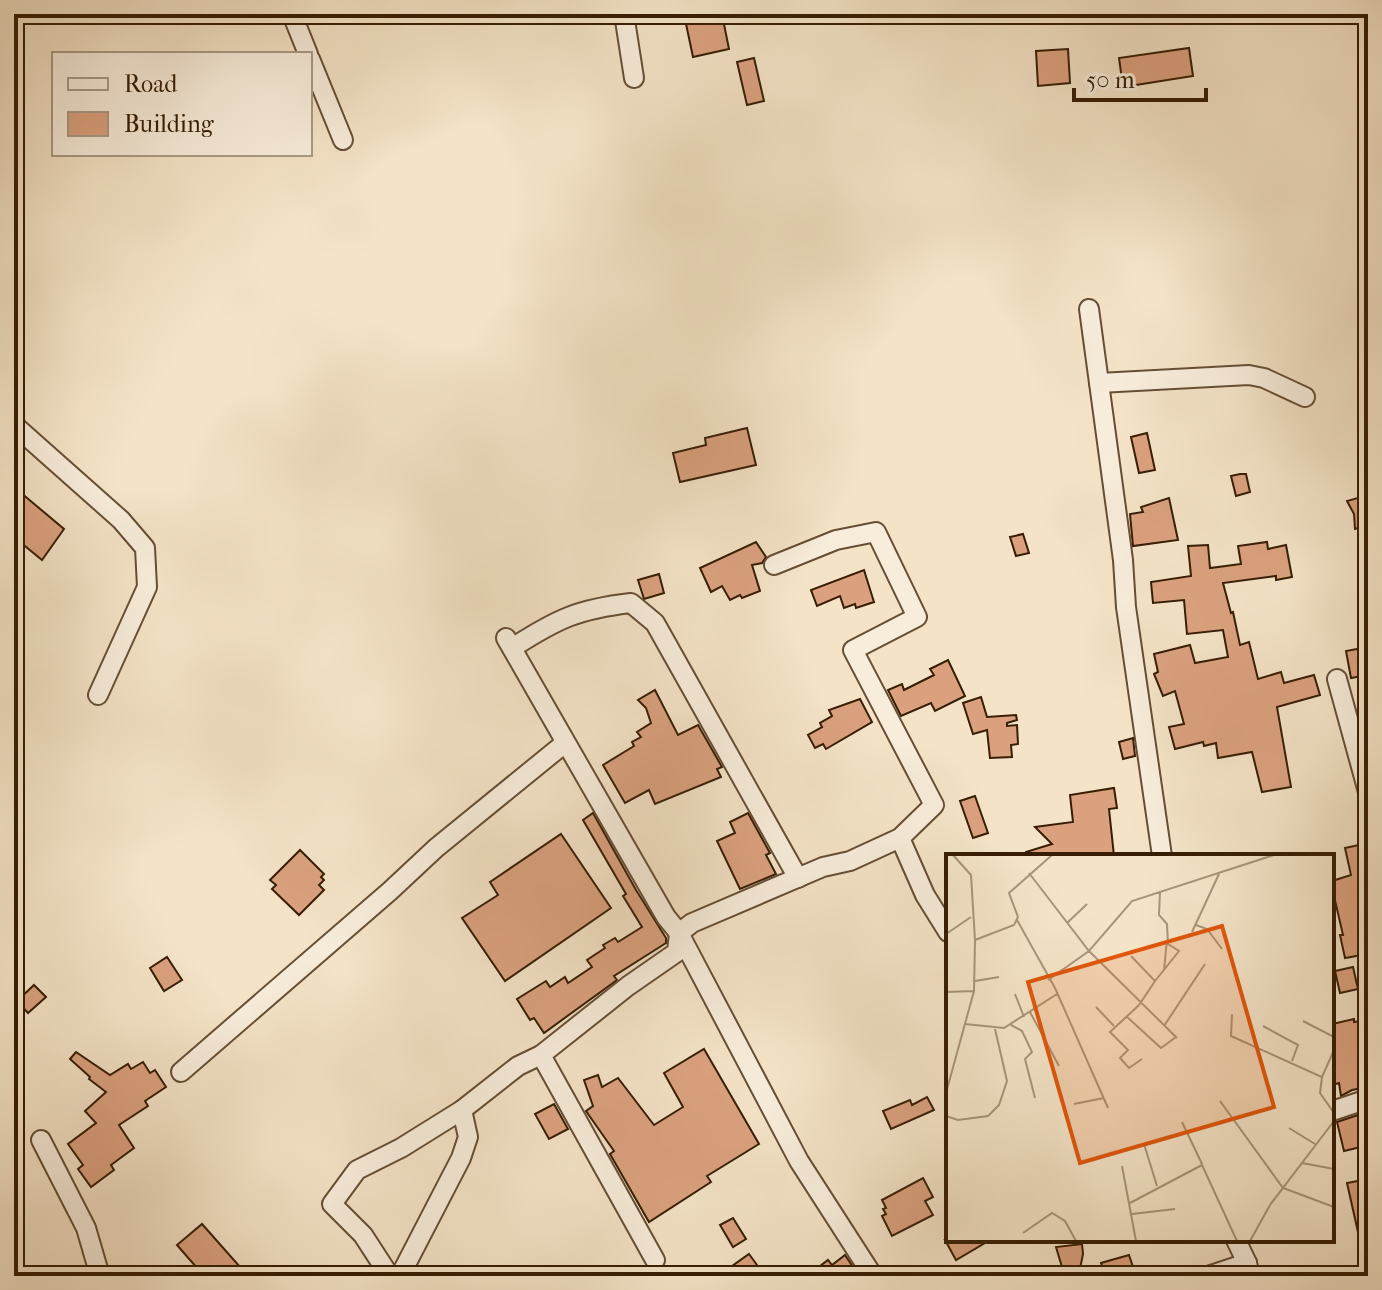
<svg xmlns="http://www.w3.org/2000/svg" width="1382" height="1290" viewBox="0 0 1382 1290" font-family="'IM FELL French Canon',serif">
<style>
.building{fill:#dba17f;stroke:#361d03;stroke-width:2}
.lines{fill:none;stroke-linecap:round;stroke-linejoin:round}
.street-casing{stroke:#664e34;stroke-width:22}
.street{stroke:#f8eddb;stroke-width:18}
.inset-road{fill:none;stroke:#a89479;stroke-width:2}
.view{fill:#df560c;fill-opacity:0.15;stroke:#df560c;stroke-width:4}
.inset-edge{fill:none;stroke:#361d03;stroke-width:4}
</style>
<rect width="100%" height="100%" fill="#f4e3c7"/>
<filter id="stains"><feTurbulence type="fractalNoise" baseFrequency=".0025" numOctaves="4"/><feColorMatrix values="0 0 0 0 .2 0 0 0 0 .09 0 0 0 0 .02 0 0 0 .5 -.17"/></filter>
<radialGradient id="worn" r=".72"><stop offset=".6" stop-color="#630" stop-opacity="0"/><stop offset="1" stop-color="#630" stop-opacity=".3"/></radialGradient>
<g class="building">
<path d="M713,14H722L729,49L693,57L685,19Z"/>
<path d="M1189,48L1193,76L1123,87L1119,58Z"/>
<path d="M1068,49L1070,83L1038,86L1036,51Z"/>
<path d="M754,58L764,101L747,105L737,62Z"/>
<path d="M747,428L756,465L680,482L673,453L706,445L705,438Z"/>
<path d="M1147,433L1155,470L1139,473L1131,437Z"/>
<path d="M1240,474H1246L1250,492L1236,496L1231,476Z"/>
<path d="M14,487L64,529L42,560L14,537Z"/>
<path d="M1368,495V525L1355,529L1354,514L1347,501Z"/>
<path d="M1169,498L1178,540L1133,546L1130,514L1143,512L1141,507Z"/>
<path d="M1023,534L1029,553L1016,556L1010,537Z"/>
<path d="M756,542L766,557L762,563L752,565L760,591L742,598L740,595L730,600L722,586L711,592L700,568Z"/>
<path d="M1267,542L1268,549L1286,545L1292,577L1276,580V576L1223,583L1231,613L1233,612L1240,645L1249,642L1258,679L1281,672L1284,683L1314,675L1320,695L1277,707L1291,787L1262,792L1252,752L1218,758L1216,743L1204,746L1203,742L1175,749L1169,727L1184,724L1175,691L1163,696L1154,674L1158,672L1154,654L1190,645L1195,663L1228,657L1223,630L1187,634L1184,600L1153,603L1151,582L1191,576L1188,546L1208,545L1210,568L1241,564L1238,546Z"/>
<path d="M864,570L874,602L856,608L855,604L844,608L840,596L817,606L811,590Z"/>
<path d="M659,574L664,593L644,599L638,580Z"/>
<path d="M1368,647V675L1351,678L1346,651Z"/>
<path d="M948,660L965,696L935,711L931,703L901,716L888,690L902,684L904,690L934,675L930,669Z"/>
<path d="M655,690L678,735L698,725L722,767L717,769L721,777L655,804L649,790L625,803L603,765L634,746L632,742L641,737L637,732L651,723L646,708L638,700Z"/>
<path d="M981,697L987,717L1016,715L1017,720L1007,723V726L1017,725L1018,744L1011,745L1012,757L990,758L987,730L973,734L963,703Z"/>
<path d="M860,699L872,722L826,749L823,744L815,748L808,735L822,727L820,723L832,716L829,710Z"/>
<path d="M1133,738L1135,756L1123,759L1119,742Z"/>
<path d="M1114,788L1117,808L1109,809L1114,856H1026V852L1052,844L1035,827L1073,822L1070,795Z"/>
<path d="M975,796L988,833L973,838L960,801Z"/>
<path d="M593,813L636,890L666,938V943L614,976L617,980L544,1033L534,1018L530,1020L517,999L546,981L550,987L565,977L568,983L592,967L587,960L605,948L603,945L615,938L618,942L642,927L623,896L626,894L583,820Z"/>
<path d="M748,813L770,853L766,855L776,874L740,889L717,841L735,833L730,822Z"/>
<path d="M561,834L611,908L505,981L462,918L498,895L490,882Z"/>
<path d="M1368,843V954L1345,958L1340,935H1343L1334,896L1332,897V881L1351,875L1345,848Z"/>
<path d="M300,850L324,874L321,877L324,880L319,885L324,890L299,915L272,889L276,885L270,880Z"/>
<path d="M167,957L182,980L164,991L150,968Z"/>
<path d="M1353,967L1358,989L1340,993L1335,971Z"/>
<path d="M34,985L46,997L28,1013L17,1001Z"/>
<path d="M1354,1019V1022L1368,1020V1087L1352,1090L1341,1096L1339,1083L1332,1085V1024Z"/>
<path d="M704,1049L759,1144L707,1176L711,1182L649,1222L610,1154L614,1151L586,1111L593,1106L584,1080L598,1075L602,1087L618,1078L654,1125L683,1107L664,1073Z"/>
<path d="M76,1052L110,1075L128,1064L131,1069L143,1062L150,1073L155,1070L166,1087L145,1101L148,1106L119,1125L134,1148L111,1165L114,1170L91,1187L78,1169L83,1165L68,1144L96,1123L85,1111L106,1092L89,1079L90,1077L70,1059Z"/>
<path d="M927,1097L934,1110L891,1129L883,1111L910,1100L912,1105Z"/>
<path d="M554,1104L568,1129L549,1139L535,1114Z"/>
<path d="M1358,1115L1365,1146L1344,1151L1337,1122Z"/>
<path d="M923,1178L933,1197L925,1201L933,1215L892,1236L882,1216L886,1214L883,1209L886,1208L882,1200Z"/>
<path d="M1368,1179V1250H1362L1347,1183Z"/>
<path d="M733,1218L746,1239L733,1247L720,1225Z"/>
<path d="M202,1224L248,1276H204L177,1245Z"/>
<path d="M945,1240H990L956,1260Z"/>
<path d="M1082,1244L1083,1254L1080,1269L1062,1267L1056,1247Z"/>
<path d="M749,1254L757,1265L743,1276H718Z"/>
<path d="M845,1255L859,1276H807L828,1260L832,1265Z"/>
<path d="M1129,1255L1136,1276H1106L1101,1263Z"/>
</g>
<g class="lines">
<g class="street-casing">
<g id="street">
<path d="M292,14L308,54"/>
<path d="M624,14L634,78"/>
<path d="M310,59L343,140"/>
<path d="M1089,309L1123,560L1126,607L1162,856"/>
<path d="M1099,383L1249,375L1264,378L1305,397"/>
<path d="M14,425L121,520L145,548L147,587L98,695"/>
<path d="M506,638L666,917L679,933L799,1161L873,1276"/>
<path d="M512,648C557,619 578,609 631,603L655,623L798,878"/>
<path d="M1337,679L1368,792"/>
<path d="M900,838L925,895L948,932"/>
<path d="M181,1072L390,891L436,848L565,743"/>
<path d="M1332,1111L1368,1099"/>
<path d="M41,1140L86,1228L100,1276"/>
<path d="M1236,1240L1247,1263L1250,1276"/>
<path d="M655,1260L541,1055L628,986L677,952L679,933L692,923L823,867L850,861L900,838L934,805L853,650L917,617L876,532L836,540L774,565"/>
<path d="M386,1276L387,1272L363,1235L332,1204L357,1170L401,1148L462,1110L518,1066L541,1055"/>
<path d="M400,1276L461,1158L468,1137L462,1110"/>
<path d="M1208,1276L1247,1263"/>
</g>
</g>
<use href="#street" class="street"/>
</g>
<g transform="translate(946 854)">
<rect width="388" height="388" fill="#f4e3c7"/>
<path class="inset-road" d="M7,1L25,21L29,86M83,19L143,97L231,184M71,66L109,134L162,254M121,69L141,50M250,71L261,75L276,95M246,78L273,20M0,80L25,63M185,102L209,127L193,151L164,178L182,196L174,204L183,214L196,205M218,116L221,86M102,126L143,97L186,47L328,1M29,127L53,123M209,127L233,97L222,90L221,70L213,61L214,38M0,138L28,137M69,140L78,163M150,153L168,172M84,158L113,212M286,160L285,182L376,223L374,239L388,259M180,162L215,194L230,183M357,167L388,183M19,170L58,174L111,140M65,171L76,177L86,198L79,205L89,244M218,172L259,110M317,172L352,191L346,207M376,223L388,196M0,239L28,137L29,86L68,71L72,63L63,39L106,1M274,247L337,334L388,353M128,250L158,244M0,262L12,266L42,262L53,251L61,227L49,175M236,268L256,310M343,274L369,290M198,290L211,332M356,309L388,315M176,312L190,387M184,349L256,311L291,387M186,360L229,355M77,379L106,359L119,367L130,387M304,387L324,351L388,267"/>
<path class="view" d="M276,72L328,253L134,309L82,128Z"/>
<rect width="388" height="388" class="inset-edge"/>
</g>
<rect width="1382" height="1290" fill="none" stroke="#f4e3c7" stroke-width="48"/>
<rect x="16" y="16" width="1350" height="1258" fill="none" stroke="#361d03" stroke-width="4"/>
<rect x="24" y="24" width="1334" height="1242" fill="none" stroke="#361d03" stroke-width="2"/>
<rect x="52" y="52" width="260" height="104" fill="#f8eddb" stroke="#aa9a85" stroke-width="2"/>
<rect x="68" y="78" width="40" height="12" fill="#f8eddb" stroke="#aa9a85" stroke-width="2"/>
<text x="124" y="92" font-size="24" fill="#361d03">Road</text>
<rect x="68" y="112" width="40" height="24" fill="#dba17f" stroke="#aa9a85" stroke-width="2"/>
<text x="124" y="132" font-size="24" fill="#361d03">Building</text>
<path d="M1074 88v12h132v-12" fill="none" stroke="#361d03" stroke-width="4"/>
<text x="1086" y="88" font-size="24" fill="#361d03" stroke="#f8eddb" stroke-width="6" paint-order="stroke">50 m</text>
<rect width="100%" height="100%" filter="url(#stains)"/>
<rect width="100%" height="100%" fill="url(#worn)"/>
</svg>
